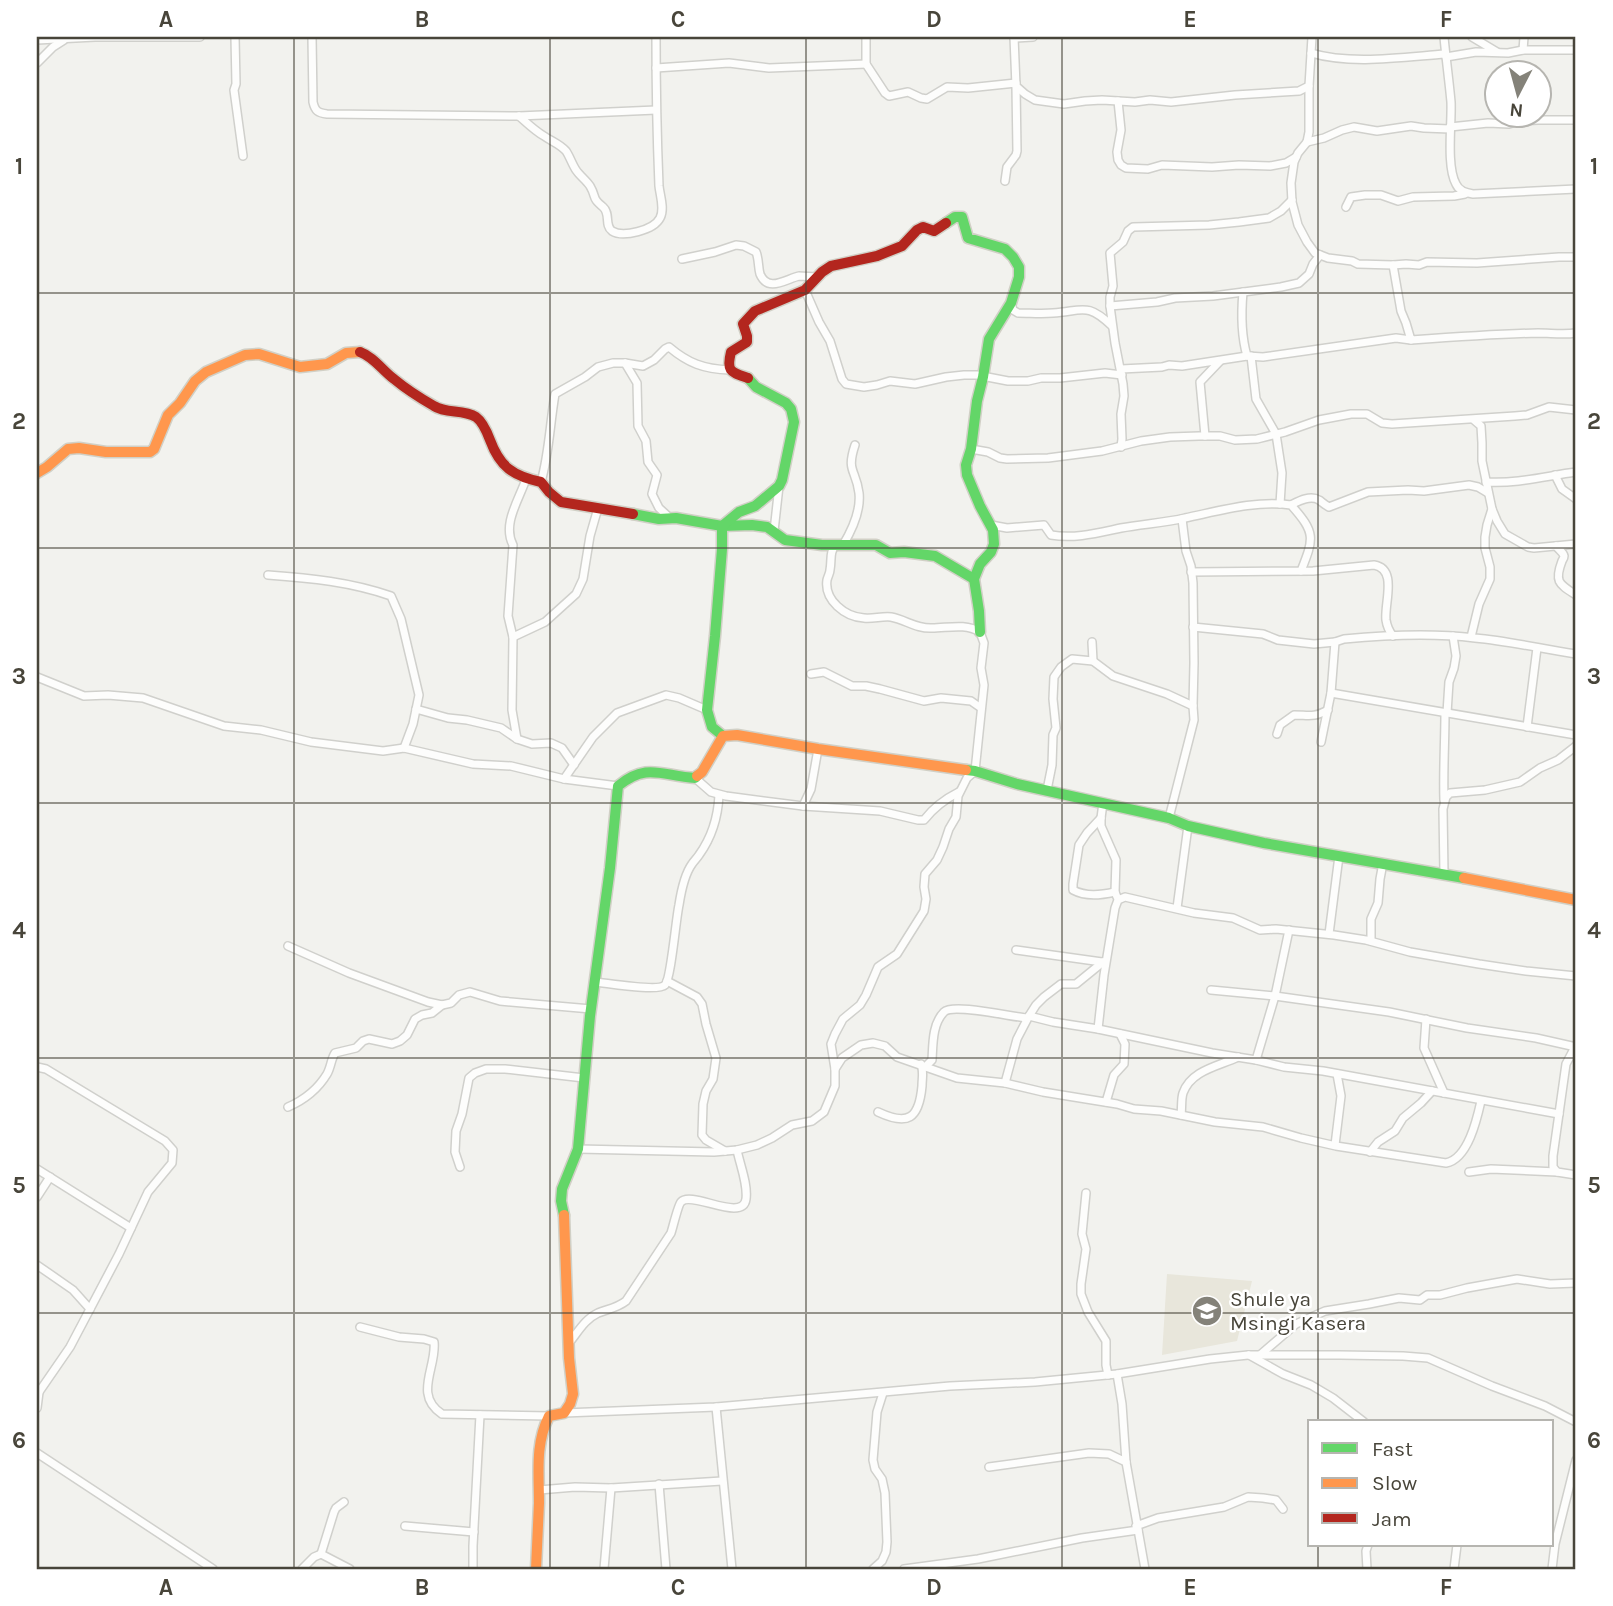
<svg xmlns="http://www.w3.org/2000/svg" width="1613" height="1606" viewBox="0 0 1613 1606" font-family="Karla,sans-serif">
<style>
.education{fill:#e8e6db}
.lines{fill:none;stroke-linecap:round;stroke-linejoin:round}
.street-casing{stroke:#d0d0cc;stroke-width:10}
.fast-casing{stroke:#d1d0c6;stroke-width:13}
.slow-casing{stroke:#d1d0c6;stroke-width:13}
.jam-casing{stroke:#d1d0c6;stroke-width:13}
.street{stroke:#fdfdfc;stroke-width:7}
.fast{stroke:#63d668;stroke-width:10}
.slow{stroke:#ff974d;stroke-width:10}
.jam{stroke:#b3261e;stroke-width:10}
.grid{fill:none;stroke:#48453a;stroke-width:2;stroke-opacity:0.55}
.labels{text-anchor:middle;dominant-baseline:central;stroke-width:5;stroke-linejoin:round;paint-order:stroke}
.poi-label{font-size:21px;fill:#48453a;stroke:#fff;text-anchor:start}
.neatline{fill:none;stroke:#48453a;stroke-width:2.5}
.grid-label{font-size:23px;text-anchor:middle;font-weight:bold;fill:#48453a}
</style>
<rect width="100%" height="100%" fill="#f2f2ee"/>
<path class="education" d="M1167,1274L1252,1281L1237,1341L1162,1355Z"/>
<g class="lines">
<g class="street-casing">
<g id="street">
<path d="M235,37L236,84L234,90L243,156"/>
<path d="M312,37L313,102C315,111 318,113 327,114L519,116L656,110"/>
<path d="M866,37V64L885,93L889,96L908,92L921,98L927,99L947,87L968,88L1016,83"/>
<path d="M1014,37L1016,86L1025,94L1035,100L1064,104L1085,101L1102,100L1135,102L1150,100L1171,102L1235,95L1299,91L1309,86"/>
<path d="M1312,37L1309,86V132L1307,142L1298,153L1294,162L1291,183L1292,202L1298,225L1307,242L1315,253L1328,258L1352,261L1358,264L1393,265L1406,264L1419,265L1427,262L1477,263L1559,257H1576"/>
<path d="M1444,37C1446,59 1449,80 1451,102C1452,123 1446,166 1456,184C1459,191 1465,193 1473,194L1576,189"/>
<path d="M1472,37L1497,52"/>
<path d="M1014,38L1033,37"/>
<path d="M37,40L95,37H200"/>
<path d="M1523,50L1524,37"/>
<path d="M1311,53C1351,65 1404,57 1445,54"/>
<path d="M1446,57L1476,52L1508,53L1523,50H1576"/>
<path d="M37,63L53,47L64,40"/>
<path d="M656,68L729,63L769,68L866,64"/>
<path d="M1118,101L1121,130L1117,152L1118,160L1121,165L1126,168L1148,169L1162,165L1212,167L1239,165L1270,166L1286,163L1296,157"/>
<path d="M519,116C527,123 535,131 544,136C551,141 560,144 566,151C570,157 572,164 576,170C580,176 586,180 590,186C597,198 591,197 603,207C611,214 604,225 612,231C623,238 654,230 660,218C665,209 660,196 659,186C657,137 656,87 656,37"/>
<path d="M1450,127L1488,123L1509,124L1519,121L1538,120H1576"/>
<path d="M1307,142L1324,138L1342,130L1354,127L1377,131L1411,126L1424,128L1450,129"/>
<path d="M1005,181L1007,167L1016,155L1017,151L1016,87"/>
<path d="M1346,207L1351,197L1365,195H1381L1398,201L1413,197L1454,196L1465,194"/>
<path d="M682,259L715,252L736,245L744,246L756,252C759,259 758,267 760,274C768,293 786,279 799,276C805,276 811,277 816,277"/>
<path d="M1393,265L1401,311L1406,323L1411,340C1453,337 1495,334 1538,333C1551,333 1563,335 1576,333"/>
<path d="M805,290L819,322L830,341L842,379L846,384L864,387L877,385L890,381L915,384L946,377L964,375H977L1008,381H1028L1041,378H1060L1105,373L1122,375"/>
<path d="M1243,292C1241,314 1241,335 1247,356"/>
<path d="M1011,303L1013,310L1018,313C1030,313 1042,314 1053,313C1083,311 1087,302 1112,326"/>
<path d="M1110,306L1157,302L1175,298L1213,296L1281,287L1299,283L1309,274L1313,264L1320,255"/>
<path d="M1251,356L1256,399L1276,434L1282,473L1280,504"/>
<path d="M625,363L637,383L638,426L646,441L648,462L657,475L652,494L659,508L670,518"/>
<path d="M1121,369L1162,367L1169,365L1182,366L1247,356L1263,357L1396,338L1411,340"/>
<path d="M1205,436L1200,382L1220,361"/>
<path d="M1121,447L1122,439L1121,414L1124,396L1123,384L1115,343L1110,306V297L1113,286L1110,253L1123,242L1128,231L1133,227L1209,225L1239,222L1269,218L1281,211L1292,200"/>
<path d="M971,449L988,452L1000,458L1007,459L1048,458L1102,451L1141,441L1170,437L1199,436H1220L1235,440L1257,439L1285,432L1319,420L1351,414H1367L1382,423L1392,424L1515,416L1527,415L1549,407L1576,410"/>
<path d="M1555,475L1562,489L1576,499"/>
<path d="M541,482C549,454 550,423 555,394L585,377L598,367L613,363H625L643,366L654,360L665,349L669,347C688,363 703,369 730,370"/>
<path d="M1486,482C1517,484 1546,476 1576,472"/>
<path d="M1291,505C1299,501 1310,495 1319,500C1322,502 1325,505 1329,507L1368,492L1408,490L1424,491L1469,485L1478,487L1488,493"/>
<path d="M1492,509L1497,521L1505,534L1528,547L1534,548L1576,544"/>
<path d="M991,525L1007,528L1044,525L1051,535C1075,539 1097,533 1121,528C1142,524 1164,523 1185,518C1219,511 1256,500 1291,505C1316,533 1314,538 1301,571"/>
<path d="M774,531L779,486"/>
<path d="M843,545C852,530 861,511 859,493C856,469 846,472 855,445"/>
<path d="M1556,546C1559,550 1563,552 1564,556C1564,558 1563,559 1562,561C1554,582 1559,584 1576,595"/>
<path d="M1191,572L1313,571L1374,565C1398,569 1384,603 1386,620C1387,627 1389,631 1393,636"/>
<path d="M268,575C310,578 351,582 391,596L401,619L419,695L413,724L404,748"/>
<path d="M1193,627L1263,634L1278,640L1314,644L1335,642L1344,639C1387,635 1432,633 1475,638C1509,641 1542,649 1576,654"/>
<path d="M513,637L545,622L576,594L583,579L590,536L598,508"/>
<path d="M1471,637L1479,604L1490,579V567L1485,548V537L1487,525L1492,509L1482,461V443L1481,426L1474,420"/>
<path d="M1092,642L1093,661L1113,676L1167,694L1193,706"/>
<path d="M811,674L824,672L852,686H866L880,689L924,701L941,698L971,701L981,708"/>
<path d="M37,677L84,696L108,695L143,698L224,726L261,730L311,742L383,751L404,748L473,764L511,766L564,779L618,786"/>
<path d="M1331,693L1576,735"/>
<path d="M416,709L448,718L467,720L501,728L517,739L532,744L551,743L562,748L574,765"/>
<path d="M1447,713L1449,682L1454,668L1456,656L1453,636"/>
<path d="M1527,727L1537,648"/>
<path d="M1277,734L1280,725L1294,715C1309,715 1313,718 1328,710"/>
<path d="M517,739L512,710L513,637L508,616L513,545C502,524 519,500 526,479"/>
<path d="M1321,742L1331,693L1335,642"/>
<path d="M695,778L711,792L726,796L803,806L880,811L918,820H924C934,807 945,799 959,792"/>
<path d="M564,779L593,737L617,713L666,695L679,698L707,710"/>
<path d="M1047,790L1052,765L1053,735L1056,728L1053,699L1054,677L1061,667L1072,659L1093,661"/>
<path d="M1444,800C1443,771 1445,742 1445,713"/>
<path d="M1103,803L1101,818V826L1116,860L1115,892L1117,897"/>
<path d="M803,806L811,789L818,749"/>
<path d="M1101,818L1087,833L1079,845L1073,884V890C1086,897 1101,895 1115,892"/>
<path d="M1169,818L1194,720L1193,706L1194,663L1193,583L1191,566L1186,551L1182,519"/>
<path d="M1444,874L1443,809L1446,797L1450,793L1485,790L1520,782L1540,768L1558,760L1576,746"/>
<path d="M1177,908L1188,826"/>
<path d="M1329,934L1339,856"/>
<path d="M1371,941V919L1378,903L1380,879L1383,863"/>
<path d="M288,946L349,973L428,1002L442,1005L451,1003L459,995L470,992L500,1001L591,1009"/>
<path d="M1016,950L1102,962"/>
<path d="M667,981L697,997L702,1004L706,1024L716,1058L713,1079L706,1091L703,1104L702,1135L706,1140L725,1151"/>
<path d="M595,982C607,983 658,992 665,985C671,979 676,918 679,905C681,892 684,875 692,864C694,861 697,858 699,855C712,837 718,817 719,795"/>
<path d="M1211,990L1275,996L1389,1012L1467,1028L1536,1038L1576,1047"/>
<path d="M1029,1016L1053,1022L1098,1029L1212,1053L1256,1060L1284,1067L1323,1071L1559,1114"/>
<path d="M1426,1019L1424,1048L1444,1093"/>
<path d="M1098,1029L1104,975L1115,908L1118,900L1125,897L1194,913L1233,918L1260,930L1276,929L1334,935L1366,940L1410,952L1479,964L1526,971L1576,976"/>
<path d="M1575,1047L1566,1064L1553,1156V1167L1557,1172L1576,1175"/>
<path d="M1256,1060L1275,996L1289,930"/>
<path d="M926,1066L932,1060C933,1045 932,1024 944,1012C953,1003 1012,1017 1027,1018"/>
<path d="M37,1067L46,1069L165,1141L173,1150L172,1163L148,1192L119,1254L70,1347L39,1392"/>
<path d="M835,1069L831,1044L835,1034L843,1019L860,1005L866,995L878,967L897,954L924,911L926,899L924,887L925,874L937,860L943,847L949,829L956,817L958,796L967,778L975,771L984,685L981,668L984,643L980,632C965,623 948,628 932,628C917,629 906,620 891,617C882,616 873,619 864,618C845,617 824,600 827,580C828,576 830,573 830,570C832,559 829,553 836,544"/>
<path d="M1005,1083L1017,1039L1029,1016L1036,1005L1044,997L1061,984H1076L1103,962"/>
<path d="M1106,1102L1114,1075L1124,1064L1125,1044L1120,1034"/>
<path d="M288,1107C304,1100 318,1089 327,1074C331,1067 331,1059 335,1053L356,1048L363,1041L369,1039L392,1044L400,1041L407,1035L415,1019L422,1015L432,1013L442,1005"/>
<path d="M878,1112C908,1126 919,1119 922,1086C922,1078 924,1072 921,1064"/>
<path d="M1181,1115C1182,1108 1181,1099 1183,1093C1191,1070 1219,1066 1238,1057"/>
<path d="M1335,1145L1341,1096L1337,1074"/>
<path d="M578,1149L714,1152L737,1150L757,1145L772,1138L792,1125L812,1121L824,1112L835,1086V1069L842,1058L861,1045L873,1043L885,1046L897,1057L957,1078L1005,1083L1043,1092L1117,1104L1134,1109L1161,1111L1215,1122L1263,1127L1301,1138L1336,1146L1446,1163C1468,1159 1477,1119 1481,1101"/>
<path d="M1370,1152L1378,1142L1395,1131L1403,1118L1421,1103L1432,1091"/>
<path d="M460,1167L455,1152L456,1131L462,1114L469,1078L475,1073L486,1069H505L584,1078"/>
<path d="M37,1169L131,1228"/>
<path d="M1469,1172L1491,1169L1557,1172"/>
<path d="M1086,1193L1082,1234L1086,1249L1081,1284V1294L1088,1312L1106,1341V1365L1108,1375"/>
<path d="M37,1197L50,1177"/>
<path d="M37,1265L73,1290L90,1309"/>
<path d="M360,1327L399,1337L424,1339L434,1342C437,1367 413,1395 442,1414L549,1416"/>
<path d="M569,1343C578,1332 585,1319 598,1313C608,1309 617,1308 626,1301L671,1233C673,1227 678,1205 681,1202C691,1190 743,1223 746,1199C748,1184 740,1165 737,1150"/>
<path d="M1249,1355L1283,1374L1311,1385L1333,1398L1364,1422"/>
<path d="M1260,1355L1296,1324L1325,1311L1369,1304L1399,1298L1420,1300L1427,1295H1440L1467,1288L1517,1279L1550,1284L1576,1283"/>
<path d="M1117,1374L1122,1404L1126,1462L1145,1569"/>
<path d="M37,1389L39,1392L37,1408"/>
<path d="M716,1407L732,1569"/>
<path d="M564,1413L716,1407L950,1386L1035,1382L1117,1374L1210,1359L1248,1355H1340L1403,1356L1428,1358L1492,1386L1545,1406L1576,1422"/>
<path d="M37,1453L213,1569"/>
<path d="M989,1467L1089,1453L1109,1454L1126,1462"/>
<path d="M659,1484L666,1569"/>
<path d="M539,1490L575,1487L611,1488L722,1481"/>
<path d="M405,1526L474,1532"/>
<path d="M1136,1526L1158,1518L1224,1507L1248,1497L1263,1498L1276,1500L1283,1509"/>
<path d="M321,1554L334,1512L336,1508L344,1502"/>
<path d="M302,1569L314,1557L321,1554L350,1569"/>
<path d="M473,1569V1546L480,1415"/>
<path d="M604,1569L611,1488"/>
<path d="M873,1569L882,1561L886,1552L887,1542L885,1493L882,1479L875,1469L873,1460L877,1412L883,1393"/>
<path d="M904,1569L978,1559L1082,1538L1138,1530"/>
<path d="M1367,1569L1366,1551L1368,1545"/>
<path d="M1454,1569L1457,1545"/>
<path d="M1552,1569L1555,1544L1576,1460"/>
</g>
</g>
<g class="fast-casing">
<g id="fast">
<path d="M946,223L955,217H962L968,238L1005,249L1013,257L1019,267V277L1011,303L989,339L983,377L977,401L971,449L966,465L967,475L980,506L993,530L994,544L991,552L980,564L974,579L979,611L980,632"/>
<path d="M633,514L659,519L676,518L722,526L752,525L767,527L785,540L822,545H876L890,553L904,552L935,556L974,579"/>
<path d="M723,736L712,727L707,710L715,636L722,549V526L739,512L755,506L779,486L782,480L794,422L791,409L786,403L756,387L748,378"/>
<path d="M966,770L975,771L1017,784L1169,818L1188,826L1264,843L1464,878"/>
<path d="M564,1215L561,1201L562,1189L578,1149L590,1016L610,868L618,786C647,762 662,776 695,778L697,776"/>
</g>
</g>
<g class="slow-casing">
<g id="slow">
<path d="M37,473L47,467L68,449L79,448L106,452H150L154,449L168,415L180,403L195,381L206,372L245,355L259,354L300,367L327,364L346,353L360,352"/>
<path d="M697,776L702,772L723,736L737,735L818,749L966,770"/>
<path d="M1464,878L1576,900"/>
<path d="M536,1569C537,1547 538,1525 539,1503C539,1472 535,1444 549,1416L564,1413L570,1404L573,1394L569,1358L564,1215"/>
</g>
</g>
<g class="jam-casing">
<g id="jam">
<path d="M360,352C374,357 382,370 394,379C406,389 420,398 434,406C446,414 463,409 476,417C483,422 487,432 490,440C500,467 513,476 541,482L549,492L561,502L633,514"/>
<path d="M748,378C731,372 726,372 731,352L747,342V336L743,324L755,311L805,290L822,272L831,266L877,256L902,246L917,230L923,227L934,231L946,223"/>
</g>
</g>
<use href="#street" class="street"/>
<use href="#fast" class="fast"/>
<use href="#slow" class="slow"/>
<use href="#jam" class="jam"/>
</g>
<path class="grid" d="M294,37V1569M550,37V1569M806,37V1569M1062,37V1569M1318,37V1422M37,293H1576M37,548H1576M37,803H1576M37,1058H1576M37,1313H1576M1318,1545V1569"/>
<defs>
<g id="school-disc" transform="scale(1.575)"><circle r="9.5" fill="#848279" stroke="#fff"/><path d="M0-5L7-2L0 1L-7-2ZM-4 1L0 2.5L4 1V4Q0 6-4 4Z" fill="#fff"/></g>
</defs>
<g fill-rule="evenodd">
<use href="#school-disc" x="1207" y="1311"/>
</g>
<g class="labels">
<g class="poi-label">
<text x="1230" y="1299">Shule ya<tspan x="1230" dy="24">Msingi Kasera</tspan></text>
</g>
</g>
<rect width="1613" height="1606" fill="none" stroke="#ffffff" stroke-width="77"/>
<rect x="1308" y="1420" width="245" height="126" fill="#ffffff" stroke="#b6b5b0" stroke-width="2"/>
<rect x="1322" y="1443" width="35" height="10" fill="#63d668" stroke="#b6b5b0" stroke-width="2"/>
<text x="1372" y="1456" font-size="21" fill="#48453a">Fast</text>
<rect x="1322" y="1478" width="35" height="10" fill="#ff974d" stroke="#b6b5b0" stroke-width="2"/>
<text x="1372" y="1490" font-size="21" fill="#48453a">Slow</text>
<rect x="1322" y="1513" width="35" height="10" fill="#b3261e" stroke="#b6b5b0" stroke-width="2"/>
<text x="1372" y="1526" font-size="21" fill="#48453a">Jam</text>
<g transform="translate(1518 94) rotate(186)"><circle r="33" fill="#ffffff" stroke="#b6b5b0" stroke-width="2"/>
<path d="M0-5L12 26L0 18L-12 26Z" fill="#848279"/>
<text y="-10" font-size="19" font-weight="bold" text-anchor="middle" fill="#48453a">N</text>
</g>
<rect x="38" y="38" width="1536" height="1530" class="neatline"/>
<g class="grid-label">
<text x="166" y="27">A</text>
<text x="422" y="27">B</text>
<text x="678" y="27">C</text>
<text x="934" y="27">D</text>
<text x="1190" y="27">E</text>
<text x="1446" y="27">F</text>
<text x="19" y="174">1</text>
<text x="1594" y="174">1</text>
<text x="19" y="429">2</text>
<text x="1594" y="429">2</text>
<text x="19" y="684">3</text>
<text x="1594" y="684">3</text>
<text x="19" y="938">4</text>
<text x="1594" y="938">4</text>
<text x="19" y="1193">5</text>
<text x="1594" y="1193">5</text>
<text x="19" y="1448">6</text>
<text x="1594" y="1448">6</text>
<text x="166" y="1595">A</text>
<text x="422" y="1595">B</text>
<text x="678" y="1595">C</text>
<text x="934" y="1595">D</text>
<text x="1190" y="1595">E</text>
<text x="1446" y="1595">F</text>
</g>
</svg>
